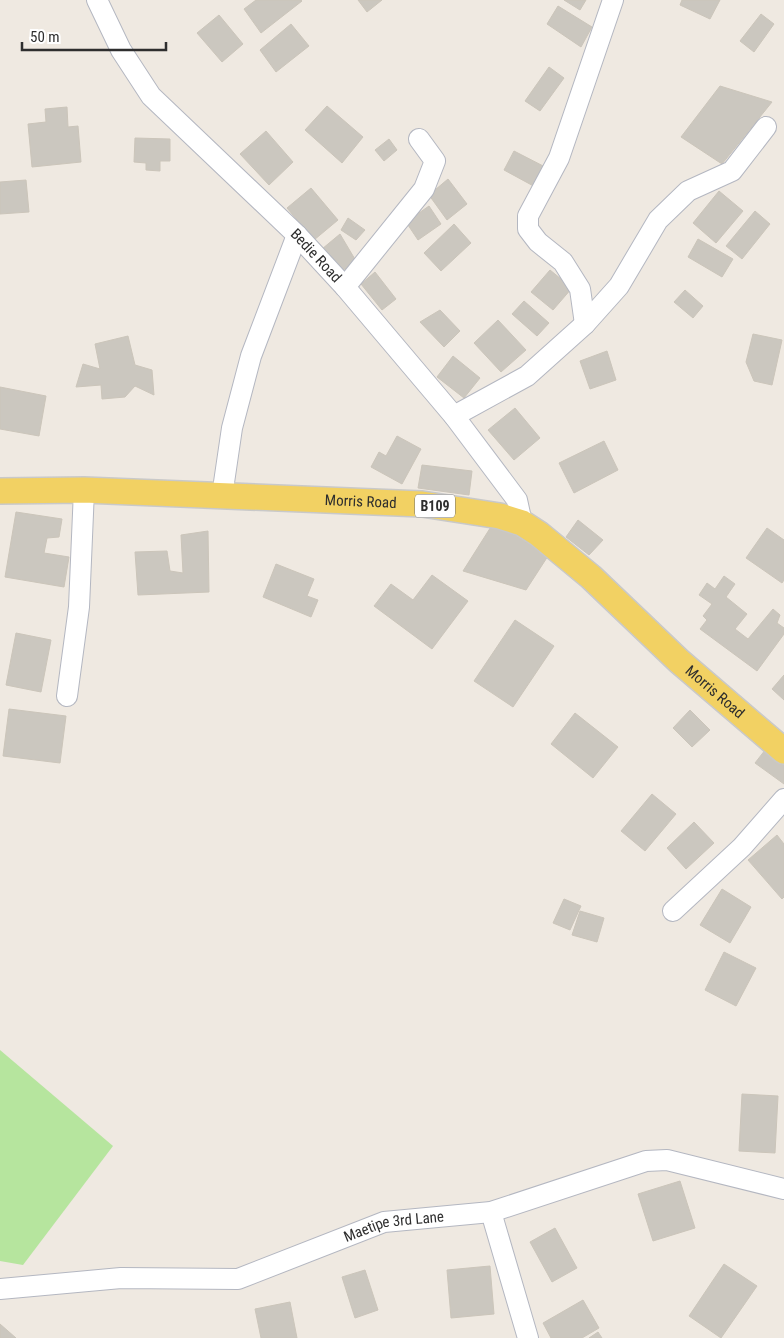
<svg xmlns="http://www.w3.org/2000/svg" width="784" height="1338" viewBox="0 0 784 1338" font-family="'Roboto Condensed',sans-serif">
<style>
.green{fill:#b6e59e}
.building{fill:#cbc7bf;stroke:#cbc5ba}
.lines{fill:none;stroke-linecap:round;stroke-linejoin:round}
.minor-casing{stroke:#b4b7c1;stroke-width:22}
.major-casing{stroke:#c9c9c9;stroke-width:28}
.minor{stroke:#fff;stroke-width:20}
.major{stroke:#f2d163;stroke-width:25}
.labels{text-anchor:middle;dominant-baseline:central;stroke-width:4;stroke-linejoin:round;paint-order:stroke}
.shield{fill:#fff;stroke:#6d6d6d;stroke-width:1}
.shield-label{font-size:14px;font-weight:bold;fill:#2e2e2e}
.street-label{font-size:15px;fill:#2e2e2e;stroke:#fff}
</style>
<rect width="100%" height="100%" fill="#efe9e1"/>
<path class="green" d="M0,1050L113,1146L23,1265L0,1261Z"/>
<g class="building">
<path d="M256,0H301L302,1L261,33L244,9Z"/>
<path d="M358,0H382L367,12Z"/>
<path d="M564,0H586L580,10Z"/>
<path d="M682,0H720L710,19L680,5Z"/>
<path d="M558,6L592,27L581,47L547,24Z"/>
<path d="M761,14L774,24L754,52L740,41Z"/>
<path d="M219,15L243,44L222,62L197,33Z"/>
<path d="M291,24L309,46L276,72L260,50Z"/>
<path d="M549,67L564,78L540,111L525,101Z"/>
<path d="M720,86L772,102L722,164L681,137Z"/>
<path d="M327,106L363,137L342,163L305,130Z"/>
<path d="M67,107L68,127L78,126L81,162L32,167L28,124L46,122L45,109Z"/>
<path d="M266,131L293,162L269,185L240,154Z"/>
<path d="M135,138L170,139V161H160V171L146,170V163L134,162Z"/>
<path d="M389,139L397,150L384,161L375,150Z"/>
<path d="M514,151L549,169L539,189L504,170Z"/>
<path d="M448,179L467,204L447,220L429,195Z"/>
<path d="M26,180L29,212L0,214V182Z"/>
<path d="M311,188L338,220L314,240L287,208Z"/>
<path d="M719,191L743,211L716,243L693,223Z"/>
<path d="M429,206L441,224L418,240L406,222Z"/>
<path d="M755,211L770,224L742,259L726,246Z"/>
<path d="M348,218L365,230L356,240L341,230Z"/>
<path d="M454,224L471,243L441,271L424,253Z"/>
<path d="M340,234L356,261L342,271L322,249Z"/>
<path d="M698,239L733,259L722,277L688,257Z"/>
<path d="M550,270L572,288L553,310L531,292Z"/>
<path d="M375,272L396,299L382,310L361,284Z"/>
<path d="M685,290L703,306L693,318L674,302Z"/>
<path d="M524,301L549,323L537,336L512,314Z"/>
<path d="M440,310L460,331L444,347L420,322Z"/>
<path d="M498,320L526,350L501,372L474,343Z"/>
<path d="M753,334L782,340L772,385L754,381L746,362Z"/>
<path d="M128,336L135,365L152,370L154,395L135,386L125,397L102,399L101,385L76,387L83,364L100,369L95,344Z"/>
<path d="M607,351L616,380L590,389L580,361Z"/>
<path d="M453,356L480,378L464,398L437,377Z"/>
<path d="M0,387L46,396L39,436L0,429Z"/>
<path d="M515,408L540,438L514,460L488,430Z"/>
<path d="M397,436L421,449L402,484L371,467L379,452L386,456Z"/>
<path d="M604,441L618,470L574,493L559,463Z"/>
<path d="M422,465L472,471L469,495L418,488Z"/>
<path d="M16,512L62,519L59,537L47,538L44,553L69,557L64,587L5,577Z"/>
<path d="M578,520L603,540L589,555L566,537Z"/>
<path d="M494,522L548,556L526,590L463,571Z"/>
<path d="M767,528L784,540V580L782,583L746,558Z"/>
<path d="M208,531L209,592L138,595L135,552L167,551L170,571L183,573L181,535Z"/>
<path d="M276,564L314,579L307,596L318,600L311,617L263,597Z"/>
<path d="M432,575L468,601L432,649L374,606L391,584L413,600Z"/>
<path d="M724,576L735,584L726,597L747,614L735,629L748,639L773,609L780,615L777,623L784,628V634L757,671L700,629L707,620L703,616L712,604L699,595L707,583L715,589Z"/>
<path d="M515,620L554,646L513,707L474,681Z"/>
<path d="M16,633L51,640L41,692L6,685Z"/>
<path d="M784,675V700L772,689Z"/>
<path d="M9,709L66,716L60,763L3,756Z"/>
<path d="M690,710L710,730L692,747L673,728Z"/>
<path d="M575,713L618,747L593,778L551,744Z"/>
<path d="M769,745L784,759V784L755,763Z"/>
<path d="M652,794L676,814L645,851L621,831Z"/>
<path d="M694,822L714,843L686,869L667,848Z"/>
<path d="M777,835L784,844V897L782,899L748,860Z"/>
<path d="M722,889L751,907L730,943L700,925Z"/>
<path d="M564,899L581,906L570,930L553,923Z"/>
<path d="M580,911L604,918L597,942L572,935Z"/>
<path d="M724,952L756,968L736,1006L705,990Z"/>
<path d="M742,1094L778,1096L775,1153L739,1151Z"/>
<path d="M680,1181L695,1228L653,1241L638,1194Z"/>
<path d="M555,1228L577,1268L552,1282L530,1242Z"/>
<path d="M724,1264L757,1286L721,1338L689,1316Z"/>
<path d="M490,1266L494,1314L451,1318L447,1270Z"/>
<path d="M365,1270L378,1310L355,1318L342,1277Z"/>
<path d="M583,1300L599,1328L582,1338H551L543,1323Z"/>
<path d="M290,1302L297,1338H261L255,1309Z"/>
<path d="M0,1324L16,1338H0Z"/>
<path d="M598,1332L602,1338H589Z"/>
</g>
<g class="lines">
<g class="minor-casing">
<g id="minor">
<path id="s1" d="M97,0L121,50L151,96L297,235L345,287L454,416L517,500L522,523"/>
<path d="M345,287L424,189L435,161L419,139"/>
<path d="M585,324L580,289L563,262L538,242L528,229V216L559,158L613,0"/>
<path d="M454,416L527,376L585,324L619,286L658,220L688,191L732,171L766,127"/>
<path d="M222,496L232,428L251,356L297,235"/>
<path d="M67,696L79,607L84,490"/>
<path d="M673,911L742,847L784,799"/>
<path d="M491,1212L528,1338"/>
<path id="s2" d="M0,1289L121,1278L238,1279L384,1222L491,1212L646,1161L667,1160L784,1189"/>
</g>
</g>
<g class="major-casing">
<g id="major">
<path id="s3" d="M0,491L84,490L422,504L500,516L522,523L539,534L591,577L679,661L784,751"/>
</g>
</g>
<use href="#minor" class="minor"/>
<use href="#major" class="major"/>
</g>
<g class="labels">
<rect class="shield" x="415" y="494.5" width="40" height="23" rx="4"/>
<g class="shield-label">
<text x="435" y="506">B109</text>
</g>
<g class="street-label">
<text stroke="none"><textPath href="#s1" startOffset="340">Bedie Road</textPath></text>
<text stroke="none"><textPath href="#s3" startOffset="361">Morris Road</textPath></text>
<text stroke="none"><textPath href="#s3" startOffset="781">Morris Road</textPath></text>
<text stroke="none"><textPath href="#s2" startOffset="404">Maetipe 3rd Lane</textPath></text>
</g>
</g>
<path d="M22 42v8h144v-8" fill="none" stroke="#2e2e2e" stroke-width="2.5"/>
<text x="30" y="42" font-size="15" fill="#2e2e2e" stroke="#ffffff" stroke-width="4" paint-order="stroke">50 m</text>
</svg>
